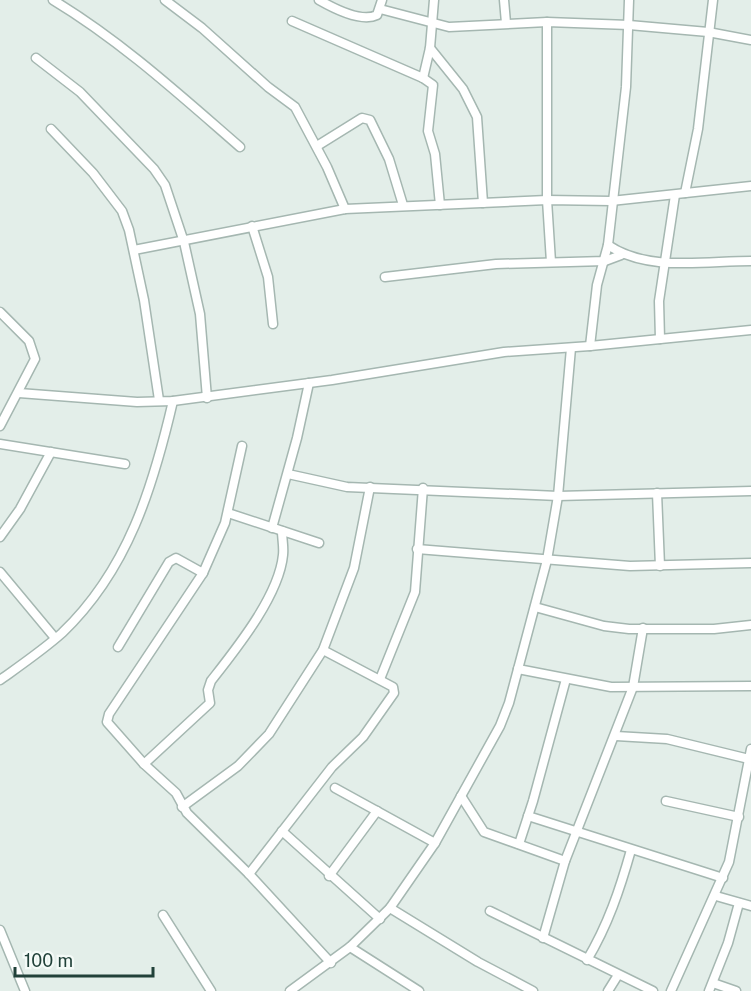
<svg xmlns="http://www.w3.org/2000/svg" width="751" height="991" viewBox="0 0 751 991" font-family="'Public Sans',sans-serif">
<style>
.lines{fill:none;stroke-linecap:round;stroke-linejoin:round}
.minor-casing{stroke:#a5b7b1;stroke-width:11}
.minor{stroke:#fff;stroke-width:8}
</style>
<rect width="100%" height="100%" fill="#e3eee9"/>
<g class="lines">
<g class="minor-casing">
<g id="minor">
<path d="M53,0C121,41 180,95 240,147"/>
<path d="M165,0L202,28L268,87L295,107L327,167L345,209"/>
<path d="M319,0C333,8 361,23 377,15L382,0"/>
<path d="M504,0L506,23"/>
<path d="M380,9L449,27L547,22L629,25L708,32L751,40"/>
<path d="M292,21L423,78L433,85L428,131L435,154L440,205"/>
<path d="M547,22V200L551,262"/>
<path d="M430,48L463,89L477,117L483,203"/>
<path d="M36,58L80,92L154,169L165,185L184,242L200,314L207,398"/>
<path d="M423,78L430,48L434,0"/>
<path d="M51,129L93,173L122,211L129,230L144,300L159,400"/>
<path d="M317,146L362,118L370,120L389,159L403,205"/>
<path d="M685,193L698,129L713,0"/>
<path d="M252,226L268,277L273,324"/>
<path d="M608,245C647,272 705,261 751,261"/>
<path d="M134,250L345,209L547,200L611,201L751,186"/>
<path d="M385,277L496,264L605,261L621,255"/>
<path d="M0,312L29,341L35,359L0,426"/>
<path d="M660,339L659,301L675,195"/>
<path d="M590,346L597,285L608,245L626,87L629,0"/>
<path d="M19,393L137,402L173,401L332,380L504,352L590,346L751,330"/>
<path d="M0,444L125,464"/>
<path d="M242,446L225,523L203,573L109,714L107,722L144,764L176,793L187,813L249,874L331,963"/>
<path d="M288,474L347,487L558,496L751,491"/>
<path d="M657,493L660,566"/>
<path d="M228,513L319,543"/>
<path d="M272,528L297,438L309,383"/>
<path d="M0,537L20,509L51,452"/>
<path d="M417,549L630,566L751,563"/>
<path d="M0,572L55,638"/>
<path d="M535,607L604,626L629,629H714L751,625"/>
<path d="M118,647L169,562L176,558L203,573"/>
<path d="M518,669L611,687L751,686"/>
<path d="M380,679L415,592L423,488"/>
<path d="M0,680C21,665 43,650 62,633C128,570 153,487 173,401"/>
<path d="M616,736L667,739L749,759"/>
<path d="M144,764L210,703L208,690L211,681C236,649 279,596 283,555C284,547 282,539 282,531"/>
<path d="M335,788L435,843"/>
<path d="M461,796L484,832L565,861"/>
<path d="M666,801L739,817"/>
<path d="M182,807L238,766L269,734L323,650L354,568L370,487"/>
<path d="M528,816L723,878"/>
<path d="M282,831L380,919"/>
<path d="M519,844L533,801L566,679"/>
<path d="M249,874L332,767L363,737L394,693L393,687L323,650"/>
<path d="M329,876L377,811"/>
<path d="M716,896L751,906"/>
<path d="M390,908L478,962L533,991"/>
<path d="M490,911L653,991"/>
<path d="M163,915L211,991"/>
<path d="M0,930L25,991"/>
<path d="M543,938L565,861L633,687L643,628"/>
<path d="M350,947L419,991"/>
<path d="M587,960C608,925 620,889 631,850"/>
<path d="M713,983L736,991"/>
<path d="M290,991L350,947L390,908L435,843L500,726L509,703L547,560L558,496L571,348"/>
<path d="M608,991L618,975"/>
<path d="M671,991L729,862L751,749"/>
<path d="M709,991L728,943L739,903"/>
</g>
</g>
<use href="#minor" class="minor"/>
</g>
<path d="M15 967v9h138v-9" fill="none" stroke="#214139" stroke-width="3"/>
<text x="24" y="967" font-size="18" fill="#214139" stroke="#f4faf7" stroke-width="4.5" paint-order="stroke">100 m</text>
</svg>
